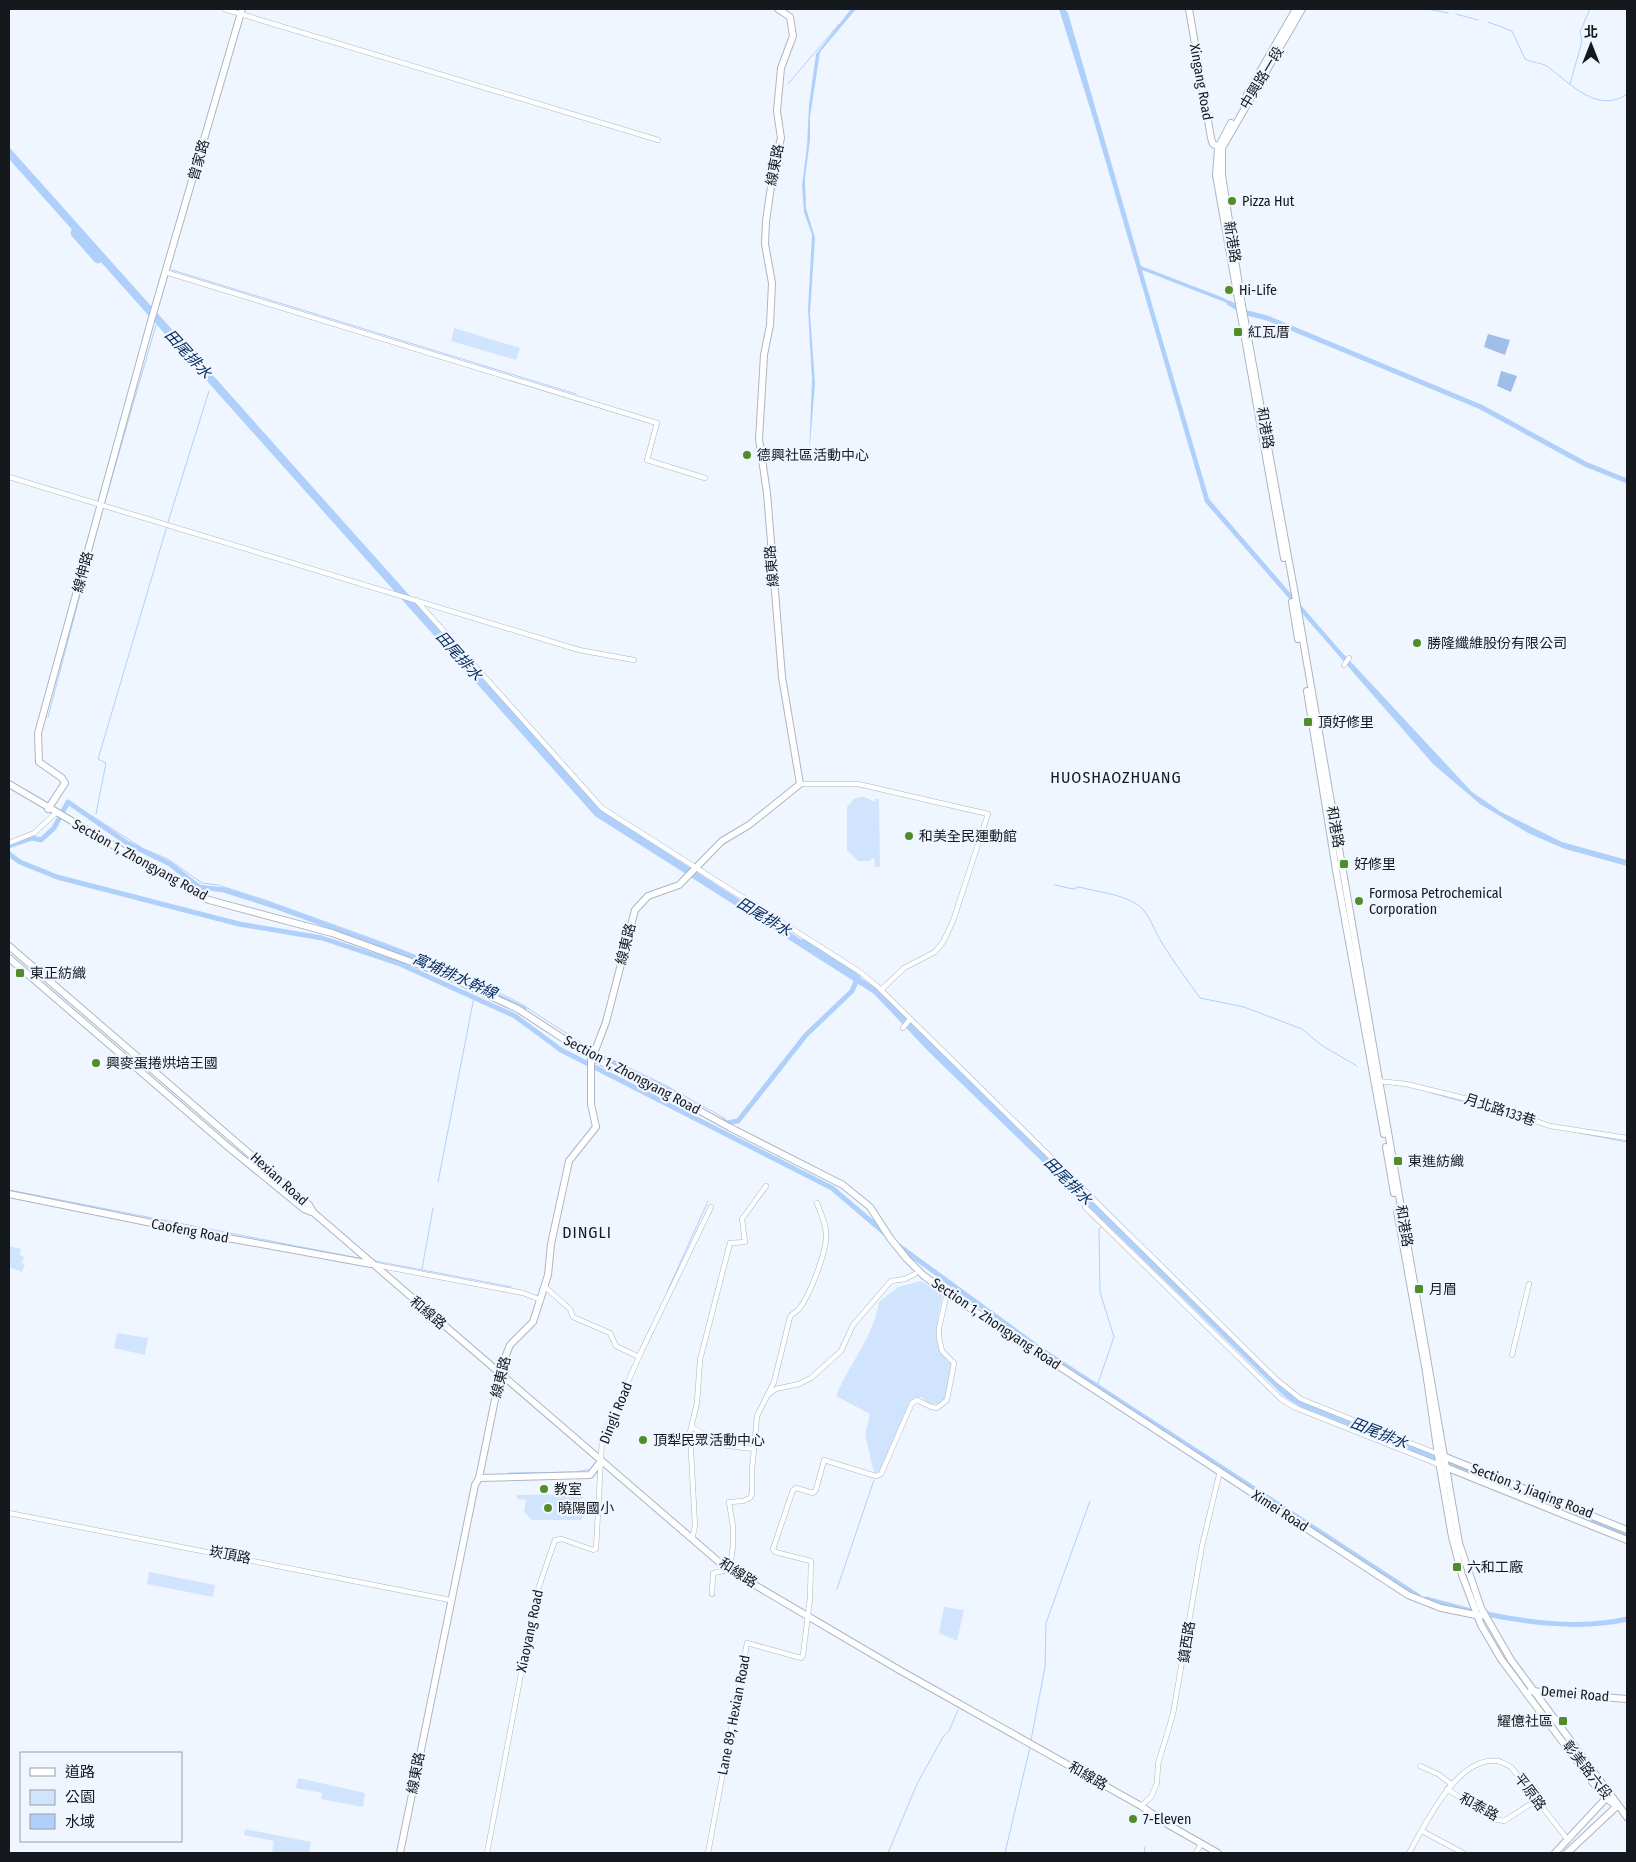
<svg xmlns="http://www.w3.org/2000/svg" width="1636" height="1862" viewBox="0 0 1636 1862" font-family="'Fira Sans Condensed','Noto Sans TC',sans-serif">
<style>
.green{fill:#d1e4fe}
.forest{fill:#9fbee9}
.water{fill:#b0d0fc}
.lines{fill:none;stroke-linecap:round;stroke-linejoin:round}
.stream{stroke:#b0d0fc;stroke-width:1}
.canal{stroke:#b0d0fc;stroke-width:5}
.river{stroke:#b0d0fc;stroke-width:9}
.street-casing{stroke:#acb6c3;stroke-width:5.5}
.secondary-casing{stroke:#acb6c3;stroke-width:8}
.street{stroke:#fff;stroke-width:4.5}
.secondary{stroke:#fff;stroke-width:6}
.poi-dot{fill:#508c2a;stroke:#f0f6ff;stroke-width:2}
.labels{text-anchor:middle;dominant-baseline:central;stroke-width:4.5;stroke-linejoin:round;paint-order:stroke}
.street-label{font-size:14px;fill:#15191d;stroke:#f0f6ff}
.poi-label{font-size:14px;fill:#15191d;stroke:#f0f6ff;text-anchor:start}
.water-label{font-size:15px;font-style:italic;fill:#00285b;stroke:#f0f6ff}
.quarter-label{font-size:16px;letter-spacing:1px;fill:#15191d;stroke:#f0f6ff}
</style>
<rect width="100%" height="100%" fill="#f0f6ff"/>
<g class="green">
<path d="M454,328L520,348L516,360L451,341Z"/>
<path d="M860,797H865L875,802V799H879L880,867H875L874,858L869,861H858L847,850V807L854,799Z"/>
<path d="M9,1246L21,1249L20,1255L24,1257L22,1263L25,1264L22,1272L9,1267Z"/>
<path d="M921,1281L943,1294C938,1318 928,1347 952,1364L946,1397L940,1405L928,1403L922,1397L913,1399L880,1471L874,1473L865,1435L870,1414L836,1396C849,1364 873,1338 879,1302L898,1287Z"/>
<path d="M117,1333L148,1338L145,1355L114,1348Z"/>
<path d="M582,1494V1499H580L582,1507L579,1516H582V1520H532L524,1512L526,1500L517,1499V1495Z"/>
<path d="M149,1572L215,1585L213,1597L147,1584Z"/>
<path d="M944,1607L964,1610L957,1641L939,1633Z"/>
<path d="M298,1778L365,1793L363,1807L321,1799L322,1793L296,1788Z"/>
<path d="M245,1829L311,1842L309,1853H272L274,1841L244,1835Z"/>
</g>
<g class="forest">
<path d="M1488,334L1510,340L1505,355L1484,347Z"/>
<path d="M1501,371L1517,376L1511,392L1497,386Z"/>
</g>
<g class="water">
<path d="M851,9H856L820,52L810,117V140L805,178L806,208L815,238L810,313L815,384L809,456L812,380L808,309L812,235L804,212L802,186L807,146L809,105L816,54Z"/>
<path d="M1059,9H1065L1068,13L1141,266L1224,298L1235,305V310L1227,303L1142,270L1209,499L1338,648L1472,792L1501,812L1562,842L1627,860V866L1565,849L1528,833L1480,804L1433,764L1205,502L1093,118Z"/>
<path d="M9,147L601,810L875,987L1278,1384L1296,1399L1428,1452L1429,1458L1301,1407L1286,1398L929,1052L874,994L595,816L9,159Z"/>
</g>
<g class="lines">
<g class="stream">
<path d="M1427,9L1448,13"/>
<path d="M1456,14L1478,20"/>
<path d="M1488,22L1512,31L1525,59C1532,63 1541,62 1548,67C1570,83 1598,115 1627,94"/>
<path d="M788,84L839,24"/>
<path d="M1570,84L1582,41L1580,32L1590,9"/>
<path d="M172,270L576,394"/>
<path d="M110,484L156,325"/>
<path d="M104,503L109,488"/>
<path d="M168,522L209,391"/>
<path d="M48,717L103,507"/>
<path d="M96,814L106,763L98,759L167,526"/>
<path d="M92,816L144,849L168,859L202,883L218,885L265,900L384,943L467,976L523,1005L592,1050"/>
<path d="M1055,885L1073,889L1079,887C1098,892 1122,894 1138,905C1148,911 1155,932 1162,943C1174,962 1187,980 1200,998L1244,1007L1302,1029L1321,1045L1357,1066"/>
<path d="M596,1052L665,1085L726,1119"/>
<path d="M1428,1092L1522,1118"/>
<path d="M1579,1133L1627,1142"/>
<path d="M438,1182L474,997"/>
<path d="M9,1190L363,1259"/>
<path d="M375,1261L512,1287"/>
<path d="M422,1269L433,1208"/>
<path d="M667,1292L708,1201"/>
<path d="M1097,1386L1114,1337L1100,1292L1099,1229L1102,1226"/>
<path d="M509,1473L576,1472L591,1469"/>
<path d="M837,1589L874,1480"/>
<path d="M1031,1740L1045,1667L1046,1623L1090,1501"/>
<path d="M888,1853L917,1784L943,1737L949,1731L958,1710"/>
<path d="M1005,1853L1030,1747"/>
<path d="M1144,1853L1145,1847"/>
</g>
<g class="canal">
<path d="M1229,303L1247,313L1267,318L1481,407L1585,464L1627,481"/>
<path d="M9,846L32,838L41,840L54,828L68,802L127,843L170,864L199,887L224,890L274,906L414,957L442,970"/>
<path d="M9,854L20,862L57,877L239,924L322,938L400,964L515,1016L561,1050L832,1188L887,1235"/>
<path d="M468,982L524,1009"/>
<path d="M583,1048L674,1093"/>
<path d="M723,1121L726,1123L738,1121L806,1035L852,991L858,977"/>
<path d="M899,1246L1040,1349L1418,1596"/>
<path d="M1426,1599L1471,1611"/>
<path d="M1482,1613C1528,1623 1580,1630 1627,1619"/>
</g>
<g class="river">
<path d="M75,233L98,259"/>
<path d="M806,942L853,973"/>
<path d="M1284,1388L1298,1400L1308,1405"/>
<path d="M1419,1451L1627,1535"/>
</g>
<g class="street-casing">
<g id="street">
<path d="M224,9L658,140"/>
<path d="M165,272L657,423L647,460L705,478"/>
<path d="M9,477L579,650L634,660"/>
<path d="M416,600L602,808L860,972L877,986L1277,1380L1301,1399L1438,1454"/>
<path d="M1344,665L1349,658"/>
<path d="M800,784H858L988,814L953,921L943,942L935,952L904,968L881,990"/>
<path d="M9,843L34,833L56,813"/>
<path d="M903,1028L910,1019"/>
<path d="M1378,1081L1406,1084L1484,1103L1550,1126L1627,1138"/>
<path d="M1085,1207L1281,1399L1296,1408L1440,1465"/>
<path d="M376,1265L523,1293L541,1300"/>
<path d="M545,1287L570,1309L573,1317L610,1333L616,1346L639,1357"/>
<path d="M1512,1355L1529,1284"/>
<path d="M769,1394L776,1389L799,1384L811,1378L841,1351L853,1325L891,1281L905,1279L915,1274"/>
<path d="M692,1427L722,1445L754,1449"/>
<path d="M9,1513L450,1600"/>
<path d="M692,1539L695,1526L690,1432L697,1403L700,1360L730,1243L745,1242L742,1219L766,1186"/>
<path d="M712,1594L713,1573L724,1571L731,1560L733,1546V1527L729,1502L743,1501L750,1498L752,1494V1470L757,1416L774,1382L790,1317C792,1313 795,1313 798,1310C809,1298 826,1253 826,1237C827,1225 821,1215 817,1203"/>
<path d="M1420,1766L1438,1774L1451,1784"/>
<path d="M1447,1789L1494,1819L1504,1821L1535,1801"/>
<path d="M1141,1806L1151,1797L1157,1783L1158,1764L1173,1714L1202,1546L1220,1471"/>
<path d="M1422,1831L1463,1853"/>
<path d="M487,1853L536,1595L555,1540L562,1539L593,1550L596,1549L602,1440L642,1350L711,1207"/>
<path d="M708,1853L747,1643L801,1658L803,1655L810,1598L811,1561L775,1552L773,1549L793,1490L796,1488L813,1493L816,1490L824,1460L869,1474L876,1476L881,1474L912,1403L917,1400L931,1407L937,1408L947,1400L954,1363L942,1351L939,1337V1328L947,1293"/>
<path d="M1196,1853L1201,1844"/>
<path d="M1409,1853C1425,1825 1457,1756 1497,1761C1501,1761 1507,1765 1511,1767L1568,1840"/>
</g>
</g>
<g class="secondary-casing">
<g id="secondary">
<path d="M1189,9L1211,138L1213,144L1221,148"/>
<path d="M1302,9L1222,148V175L1242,305L1298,611L1459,1543L1481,1608L1511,1660L1627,1817"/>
<path d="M1247,94L1296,9"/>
<path d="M1231,123L1218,148L1216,175L1284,558"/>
<path d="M1292,602L1298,639"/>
<path d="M1307,691L1337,876L1384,1134"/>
<path d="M9,784L198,895L209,900L332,933L439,972L518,1009L593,1058L673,1096L729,1127L843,1185L870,1207L890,1238L907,1259L923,1275L947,1293L1408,1595L1441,1608L1481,1616"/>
<path d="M48,809L65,783L62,778L39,762L38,733L151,321L242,9"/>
<path d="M9,946L309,1205L313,1212"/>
<path d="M9,958L227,1146L304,1209L314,1213L726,1568L901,1671L1141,1806L1167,1824L1218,1853"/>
<path d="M1386,1147L1394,1193"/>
<path d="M9,1194L211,1235L371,1264"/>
<path d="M1397,1211L1426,1372L1439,1462L1452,1537L1462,1575L1481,1625L1501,1659L1594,1784L1606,1798L1614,1804"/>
<path d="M1443,1456L1627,1530"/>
<path d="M1443,1466L1627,1540"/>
<path d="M479,1478L590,1475L601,1461"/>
<path d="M1531,1691L1627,1699"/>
<path d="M400,1853L475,1485L479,1478L502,1365L510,1345L533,1322L548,1275L551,1244L569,1161L596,1127L591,1104V1061L606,1022L635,910L648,896L679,885L722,841L749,825L800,784L782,677L767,493L759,439L764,355L770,325L772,283L765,244L766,221L774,166L781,138L777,111L781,68L793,36L790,17L778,9"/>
<path d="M1555,1853L1609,1795"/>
<path d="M1567,1853L1617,1806"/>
</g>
</g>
<use href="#street" class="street"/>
<use href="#secondary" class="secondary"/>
</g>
<g class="poi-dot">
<circle cx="1232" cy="201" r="5"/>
<circle cx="1229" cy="290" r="5"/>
<rect x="1233" y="327" width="10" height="10" rx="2.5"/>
<circle cx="747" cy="455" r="5"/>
<circle cx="1417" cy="643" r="5"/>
<rect x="1303" y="717" width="10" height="10" rx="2.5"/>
<circle cx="909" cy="836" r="5"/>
<rect x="1339" y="859" width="10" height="10" rx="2.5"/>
<circle cx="1359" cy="901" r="5"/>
<rect x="15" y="968" width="10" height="10" rx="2.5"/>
<circle cx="96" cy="1063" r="5"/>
<rect x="1393" y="1156" width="10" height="10" rx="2.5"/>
<rect x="1414" y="1284" width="10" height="10" rx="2.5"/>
<circle cx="643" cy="1440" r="5"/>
<circle cx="544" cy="1489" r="5"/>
<circle cx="548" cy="1508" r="5"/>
<rect x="1452" y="1562" width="10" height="10" rx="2.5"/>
<rect x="1558" y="1716" width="10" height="10" rx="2.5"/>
<circle cx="1133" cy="1819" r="5"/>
</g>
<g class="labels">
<g class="street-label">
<text transform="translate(1262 78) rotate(-59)">中興路一段</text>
<text transform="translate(1201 82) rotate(80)">Xingang Road</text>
<text transform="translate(199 160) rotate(-74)">曾家路</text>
<text transform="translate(775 165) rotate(-79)">線東路</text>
<text transform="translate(1232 242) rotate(81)">新港路</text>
<text transform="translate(1265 428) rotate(80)">和港路</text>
<text transform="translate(772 566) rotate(-95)">線東路</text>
<text transform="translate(83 572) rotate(-75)">線伸路</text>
<text transform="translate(1335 827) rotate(80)">和港路</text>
<text transform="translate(140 860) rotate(29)">Section 1, Zhongyang Road</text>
<text transform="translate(626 944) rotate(-76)">線東路</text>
<text transform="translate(632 1075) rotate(28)">Section 1, Zhongyang Road</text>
<text transform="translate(1500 1110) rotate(18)">月北路133巷</text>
<text transform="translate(279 1179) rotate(42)">Hexian Road</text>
<text transform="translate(1404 1226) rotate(80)">和港路</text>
<text transform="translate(190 1231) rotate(11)">Caofeng Road</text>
<text transform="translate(428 1313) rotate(40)">和線路</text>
<text transform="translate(996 1324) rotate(34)">Section 1, Zhongyang Road</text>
<text transform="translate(501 1377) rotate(-76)">線東路</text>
<text transform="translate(616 1413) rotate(-68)">Dingli Road</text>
<text transform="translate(1532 1491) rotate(21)">Section 3, Jiaqing Road</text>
<text transform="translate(1280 1511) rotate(33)">Ximei Road</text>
<text transform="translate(230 1555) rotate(11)">崁頂路</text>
<text transform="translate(738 1573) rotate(33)">和線路</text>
<text transform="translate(530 1631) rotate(-78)">Xiaoyang Road</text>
<text transform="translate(1187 1642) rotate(-81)">鎮西路</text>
<text transform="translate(1575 1694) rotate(5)">Demei Road</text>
<text transform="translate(734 1715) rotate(-79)">Lane 89, Hexian Road</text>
<text transform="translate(1587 1770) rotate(52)">彰美路六段</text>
<text transform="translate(416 1773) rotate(-79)">線東路</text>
<text transform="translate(1088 1776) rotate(30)">和線路</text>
<text transform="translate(1530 1792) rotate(53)">平原路</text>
<text transform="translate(1479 1807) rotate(29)">和泰路</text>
</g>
<g class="poi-label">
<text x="1242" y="201">Pizza Hut</text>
<text x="1239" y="290">Hi-Life</text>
<text x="1248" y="332">紅瓦厝</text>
<text x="757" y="455">德興社區活動中心</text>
<text x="1427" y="643">勝隆纖維股份有限公司</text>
<text x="1318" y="722">頂好修里</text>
<text x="919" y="836">和美全民運動館</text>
<text x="1354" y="864">好修里</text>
<text x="1369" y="893">Formosa Petrochemical<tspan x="1369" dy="16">Corporation</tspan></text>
<text x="30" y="973">東正紡織</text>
<text x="106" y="1063">興麥蛋捲烘培王國</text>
<text x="1408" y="1161">東進紡織</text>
<text x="1429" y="1289">月眉</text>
<text x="653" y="1440">頂犁民眾活動中心</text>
<text x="554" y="1489">教室</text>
<text x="558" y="1508">曉陽國小</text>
<text x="1467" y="1567">六和工廠</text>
<text x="1553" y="1721" text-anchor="end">耀億社區</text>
<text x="1143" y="1819">7-Eleven</text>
</g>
<g class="water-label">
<text transform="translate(188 354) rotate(47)">田尾排水</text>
<text transform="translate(459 656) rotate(48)">田尾排水</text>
<text transform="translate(764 917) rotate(31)">田尾排水</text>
<text transform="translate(455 976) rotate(24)">寓埔排水幹線</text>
<text transform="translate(1068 1181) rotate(45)">田尾排水</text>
<text transform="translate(1379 1433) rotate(22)">田尾排水</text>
</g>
<g class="quarter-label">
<text x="1116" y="777">HUOSHAOZHUANG</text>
<text x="587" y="1232">DINGLI</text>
</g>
</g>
<rect width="1636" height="1862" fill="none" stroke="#15191d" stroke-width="20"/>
<rect x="20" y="1752" width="162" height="90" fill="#f0f6ff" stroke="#989ea5"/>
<rect x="30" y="1768" width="25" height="8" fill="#ffffff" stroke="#989ea5"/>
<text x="65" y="1777" font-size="15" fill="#15191d">道路</text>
<rect x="30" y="1790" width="25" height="15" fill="#d1e4fe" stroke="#989ea5"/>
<text x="65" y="1802" font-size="15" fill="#15191d">公園</text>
<rect x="30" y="1814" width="25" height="15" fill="#b0d0fc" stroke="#989ea5"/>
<text x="65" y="1827" font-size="15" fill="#15191d">水域</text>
<g transform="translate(1591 45)" stroke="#f0f6ff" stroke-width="4" paint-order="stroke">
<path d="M0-4L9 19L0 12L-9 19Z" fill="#15191d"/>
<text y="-8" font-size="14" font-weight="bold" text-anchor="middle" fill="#15191d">北</text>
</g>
</svg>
